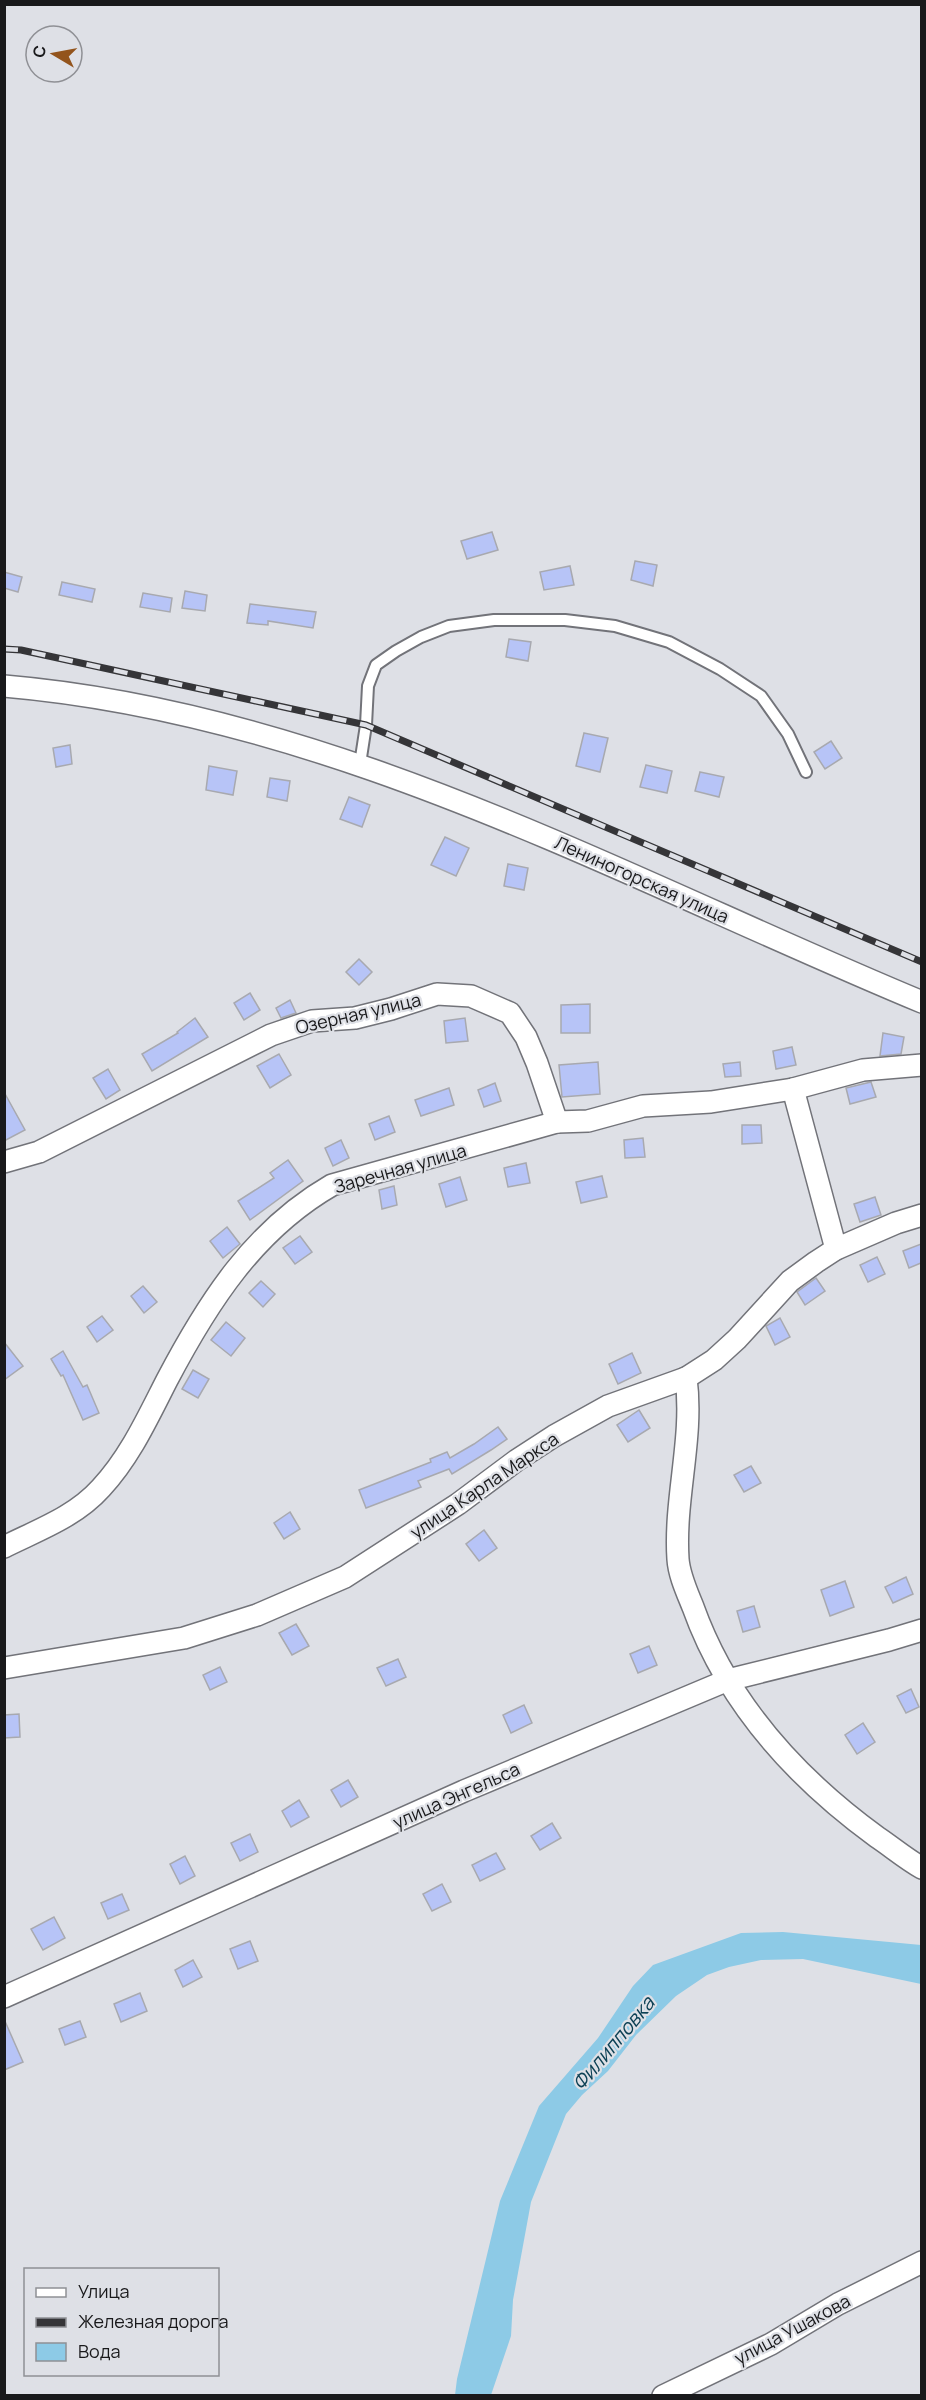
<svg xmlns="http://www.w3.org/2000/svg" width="926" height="2400" viewBox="0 0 926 2400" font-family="Manrope,sans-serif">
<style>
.water{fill:#8dcae6}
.building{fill:#b7c4f7;stroke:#a8a9af;stroke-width:1.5}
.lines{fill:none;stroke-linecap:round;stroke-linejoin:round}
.lane-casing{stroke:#727379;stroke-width:14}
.street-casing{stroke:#727379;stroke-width:24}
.lane{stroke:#fff;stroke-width:10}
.street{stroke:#fff;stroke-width:21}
.rail-casing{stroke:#353538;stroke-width:7}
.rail{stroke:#dee0e6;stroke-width:4.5;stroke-dasharray:14;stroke-linecap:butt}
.labels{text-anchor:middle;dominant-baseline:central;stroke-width:4.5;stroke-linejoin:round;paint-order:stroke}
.street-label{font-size:18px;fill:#19191b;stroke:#dee0e6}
.water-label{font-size:20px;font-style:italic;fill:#0d4155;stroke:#dee0e6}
</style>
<rect width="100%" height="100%" fill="#dee0e6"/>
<path class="water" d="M783,1932L921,1945V1984L803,1959L761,1960L729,1967L707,1975L676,1996L636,2035L608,2071L582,2095L566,2114L531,2202L513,2300L511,2336L491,2395H455L457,2379L500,2201L539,2106L598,2038L633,1986L653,1965L741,1933Z"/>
<g class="building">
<path d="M492,532L498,550L467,559L461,541Z"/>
<path d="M635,561L657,565L653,586L631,580Z"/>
<path d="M570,566L574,585L544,590L540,572Z"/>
<path d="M4,572L22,577L18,592L4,588Z"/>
<path d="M62,582L95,589L92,602L59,595Z"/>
<path d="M185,591L207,595L205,611L182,608Z"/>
<path d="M143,593L172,598L170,612L140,607Z"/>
<path d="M250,604L316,612L313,628L268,621V625L247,623Z"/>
<path d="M509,639L531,642L528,661L506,657Z"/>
<path d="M584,733L608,738L600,772L576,766Z"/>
<path d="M831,741L842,758L825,769L814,752Z"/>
<path d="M70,745L72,764L56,767L53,748Z"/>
<path d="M646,765L672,771L667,793L640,787Z"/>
<path d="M209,766L237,771L233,795L206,790Z"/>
<path d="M700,772L724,777L719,797L695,791Z"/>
<path d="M270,778L290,781L287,801L267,797Z"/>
<path d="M349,797L370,805L362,827L340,819Z"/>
<path d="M445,837L469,848L456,876L431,865Z"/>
<path d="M508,864L528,868L524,890L504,886Z"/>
<path d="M359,959L372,972L359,985L346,972Z"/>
<path d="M250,993L260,1010L244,1020L234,1003Z"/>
<path d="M290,1000L296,1013L281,1018L276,1008Z"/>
<path d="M590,1004V1033H561V1005Z"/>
<path d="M195,1018L208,1037L152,1071L142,1054L178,1033L177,1032Z"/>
<path d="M465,1018L468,1041L446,1043L444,1021Z"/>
<path d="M883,1033L904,1037L901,1054L880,1056Z"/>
<path d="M792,1047L796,1065L776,1069L773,1051Z"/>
<path d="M279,1054L291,1075L270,1088L257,1066Z"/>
<path d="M598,1062L600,1094L562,1097L559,1065Z"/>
<path d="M740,1062L741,1076L725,1077L723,1064Z"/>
<path d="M108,1069L120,1090L106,1099L93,1078Z"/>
<path d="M871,1082L876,1097L850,1104L846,1088Z"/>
<path d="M495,1083L501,1101L484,1107L478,1090Z"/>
<path d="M449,1088L454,1105L421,1116L415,1100Z"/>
<path d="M4,1092L25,1130L4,1141Z"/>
<path d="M389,1116L395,1132L375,1140L369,1124Z"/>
<path d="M742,1125H761L762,1143L742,1144Z"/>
<path d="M643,1138L645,1157L625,1158L624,1140Z"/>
<path d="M341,1140L349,1158L333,1166L325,1148Z"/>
<path d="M288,1160L303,1181L250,1220L238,1201L274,1178L270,1173Z"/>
<path d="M526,1163L530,1183L508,1187L504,1168Z"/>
<path d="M602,1176L607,1197L581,1203L576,1182Z"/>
<path d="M460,1177L467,1200L446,1207L439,1184Z"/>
<path d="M394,1186L397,1205L382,1209L379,1190Z"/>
<path d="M875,1197L881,1215L860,1222L854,1204Z"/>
<path d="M227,1227L240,1244L223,1258L210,1241Z"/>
<path d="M300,1236L312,1252L295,1264L283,1248Z"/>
<path d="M921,1244V1263L909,1268L903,1251Z"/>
<path d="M877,1257L885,1274L868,1282L860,1265Z"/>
<path d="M816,1278L825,1291L805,1305L797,1292Z"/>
<path d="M261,1281L275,1294L263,1307L249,1293Z"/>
<path d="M143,1286L157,1302L144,1313L131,1296Z"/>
<path d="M102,1316L113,1330L97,1342L87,1327Z"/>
<path d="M780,1318L790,1337L775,1345L766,1326Z"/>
<path d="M226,1322L245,1338L231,1356L211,1340Z"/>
<path d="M4,1342L23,1366L4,1380Z"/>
<path d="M63,1351L83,1387L87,1385L99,1413L83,1420L63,1375L61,1376L51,1359Z"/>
<path d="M632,1353L641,1373L618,1384L609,1364Z"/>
<path d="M193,1370L209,1379L198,1398L182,1389Z"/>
<path d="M639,1410L650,1428L628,1442L617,1425Z"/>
<path d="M498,1427L507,1439L491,1450L452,1474L449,1469L418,1481L421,1487L366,1508L359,1490L431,1462L430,1459L447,1452L450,1458L474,1444Z"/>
<path d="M751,1466L761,1483L744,1492L734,1475Z"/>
<path d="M290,1512L300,1529L284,1539L274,1523Z"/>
<path d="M484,1530L497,1548L479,1561L466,1544Z"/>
<path d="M906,1577L913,1594L893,1603L885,1587Z"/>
<path d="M845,1581L854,1607L830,1616L821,1590Z"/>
<path d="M754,1606L760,1627L743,1632L737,1611Z"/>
<path d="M296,1624L309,1646L292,1655L279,1633Z"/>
<path d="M649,1646L657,1665L638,1673L630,1654Z"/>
<path d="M398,1659L406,1677L386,1686L377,1668Z"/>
<path d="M220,1667L227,1682L210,1690L203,1675Z"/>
<path d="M911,1689L919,1707L906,1713L897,1696Z"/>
<path d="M524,1705L532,1723L511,1733L503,1715Z"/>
<path d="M19,1714L20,1737L4,1738V1715Z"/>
<path d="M863,1723L875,1742L857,1754L845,1735Z"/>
<path d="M348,1780L358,1797L341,1807L331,1790Z"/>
<path d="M299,1800L309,1817L291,1827L282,1811Z"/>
<path d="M552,1823L561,1838L540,1850L531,1836Z"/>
<path d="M250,1834L258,1852L240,1861L231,1843Z"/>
<path d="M496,1853L505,1869L480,1881L472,1865Z"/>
<path d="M185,1856L195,1876L180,1884L170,1864Z"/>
<path d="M442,1884L451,1902L432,1911L423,1894Z"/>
<path d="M122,1894L129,1910L108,1919L101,1903Z"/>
<path d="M54,1917L65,1938L43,1950L31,1929Z"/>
<path d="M250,1941L258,1961L238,1969L230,1949Z"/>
<path d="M193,1960L202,1977L183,1987L175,1970Z"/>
<path d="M140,1993L147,2011L121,2022L114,2004Z"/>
<path d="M4,2019L23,2062L4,2070Z"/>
<path d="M80,2021L86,2037L65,2045L59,2029Z"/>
</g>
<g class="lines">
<g class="lane-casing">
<path id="lane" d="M360,764L366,725L368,686L376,665L396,651L421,637L449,626L494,620H565L615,626L669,642L720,669L761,696L788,734L806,772"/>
</g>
<g class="street-casing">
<g id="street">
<path d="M4,686C333,714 623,878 922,1002"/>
<path d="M793,1089L836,1249"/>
<path d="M4,1162L39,1152L271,1035L312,1021L355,1018L391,1009L437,994L471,996L510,1013L526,1037L537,1063L557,1122"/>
<path d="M686,1378C694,1438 674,1498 678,1559C679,1575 687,1592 693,1607C727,1702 796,1778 877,1837C892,1847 906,1859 922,1868"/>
<path d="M4,1547C38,1530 75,1517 101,1488C130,1457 148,1417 167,1380C208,1302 254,1230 332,1185L557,1122L588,1121L643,1106L711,1102L793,1089L863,1070L922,1065"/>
<path d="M4,1668L184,1638L257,1615L345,1577L458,1504L517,1460L554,1436L608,1406L686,1378L714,1360L737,1339L790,1281L816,1262L836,1249L896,1223L922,1215"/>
<path d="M4,1997L464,1791L728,1680L889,1640L922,1630"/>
<path d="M663,2396L771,2344L838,2304L922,2262"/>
</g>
</g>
<use href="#lane" class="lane"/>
<use href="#street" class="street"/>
<g class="rail-casing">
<path id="rail" d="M4,649L21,650L366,725L922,962"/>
</g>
<use href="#rail" class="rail"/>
</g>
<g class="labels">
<g class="street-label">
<text transform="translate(642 879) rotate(24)">Лениногорская улица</text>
<text transform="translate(358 1013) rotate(-13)">Озерная улица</text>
<text transform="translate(400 1168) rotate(-16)">Заречная улица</text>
<text transform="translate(484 1485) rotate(-34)">улица Карла Маркса</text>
<text transform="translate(456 1795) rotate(-24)">улица Энгельса</text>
<text transform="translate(792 2329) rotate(-28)">улица Ушакова</text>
</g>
<g class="water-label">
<text transform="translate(613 2043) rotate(-50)">Филипповка</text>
</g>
</g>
<rect width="926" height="2400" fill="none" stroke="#19191b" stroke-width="12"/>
<rect x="24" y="2268" width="195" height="108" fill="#dee0e6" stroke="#8f9095" stroke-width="1.5"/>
<rect x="36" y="2288" width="30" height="9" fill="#ffffff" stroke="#8f9095" stroke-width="1.5"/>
<text x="78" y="2298" font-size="18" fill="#19191b">Улица</text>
<rect x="36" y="2318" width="30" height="9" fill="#353538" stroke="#8f9095" stroke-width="1.5"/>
<text x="78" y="2328" font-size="18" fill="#19191b">Железная дорога</text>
<rect x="36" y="2343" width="30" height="18" fill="#8dcae6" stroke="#8f9095" stroke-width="1.5"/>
<text x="78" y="2358" font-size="18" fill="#19191b">Вода</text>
<g transform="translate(54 54) rotate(280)"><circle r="28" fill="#dee0e6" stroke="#8f9095" stroke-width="1.5"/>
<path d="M0-4.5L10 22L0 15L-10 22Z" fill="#93541c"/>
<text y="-9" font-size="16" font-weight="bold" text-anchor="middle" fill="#19191b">С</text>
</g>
</svg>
